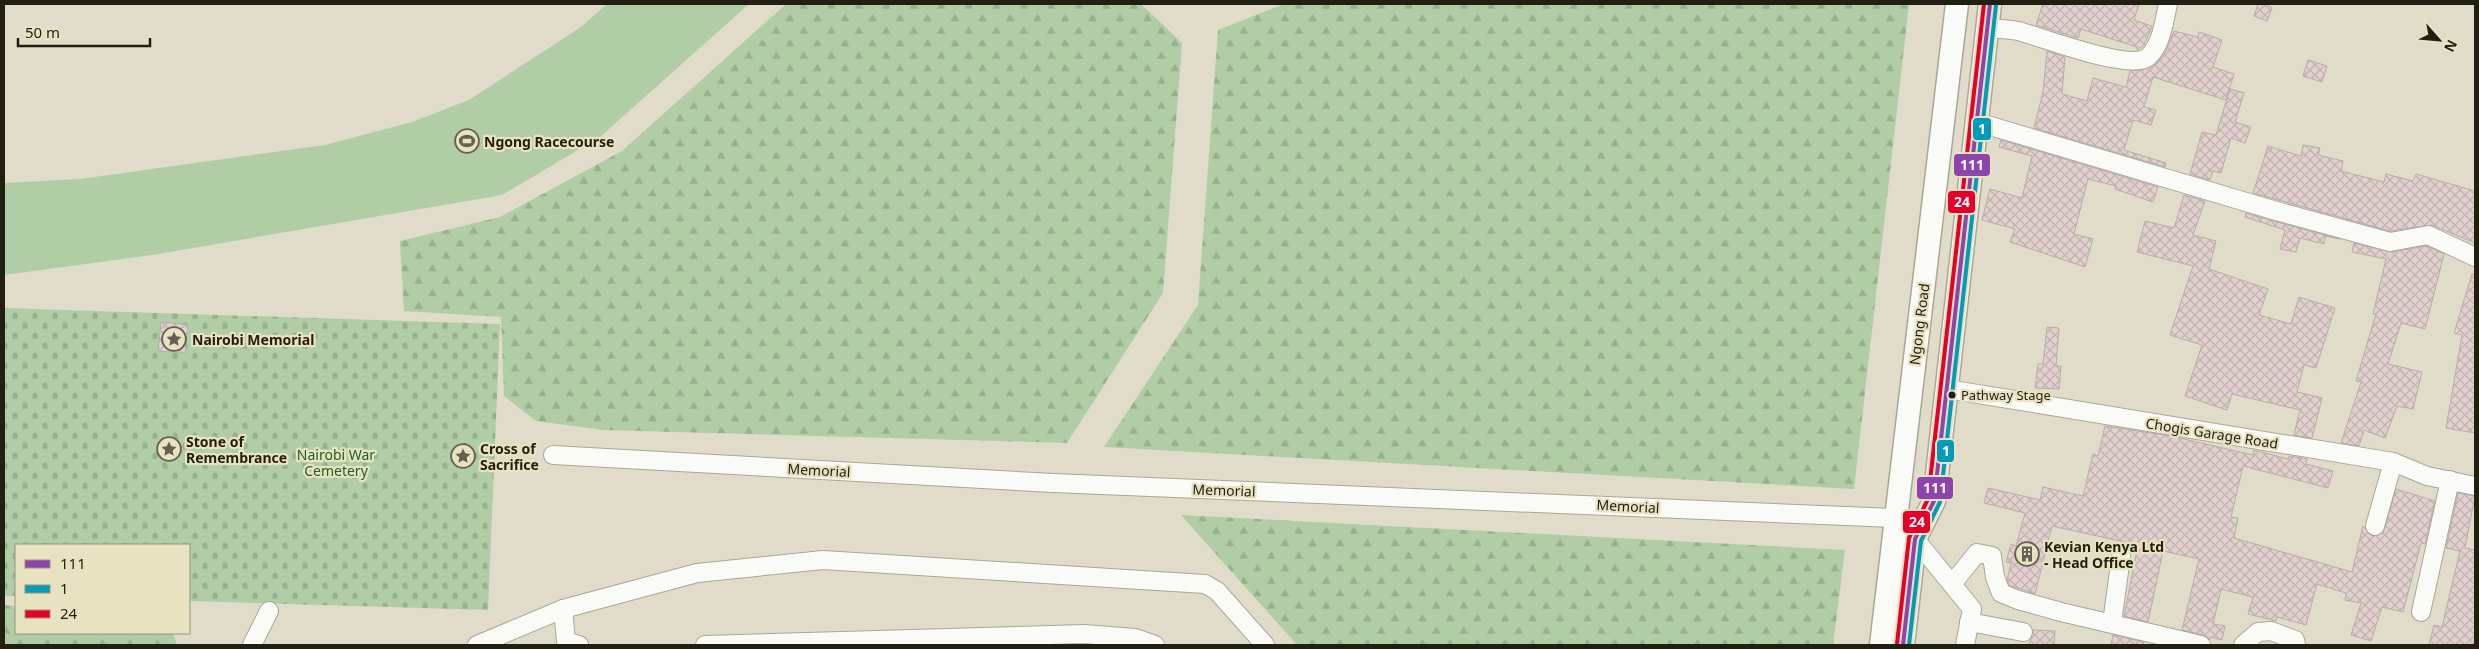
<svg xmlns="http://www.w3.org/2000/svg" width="2479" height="649" viewBox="0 0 2479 649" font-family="'Noto Sans',sans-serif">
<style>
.grass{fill:#b0cda6}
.forest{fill:url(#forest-firs)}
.cemetery{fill:url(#cemetery-stones)}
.building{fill:url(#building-cross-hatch);stroke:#b5ada7}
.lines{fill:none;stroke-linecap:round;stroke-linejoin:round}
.minor-casing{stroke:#aaa799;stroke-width:20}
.major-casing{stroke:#aaa799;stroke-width:25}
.minor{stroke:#fafaf7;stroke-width:18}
.major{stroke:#fafaf7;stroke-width:22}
.bus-1-casing{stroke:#e9e2c0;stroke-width:8}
.bus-2-casing{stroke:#e9e2c0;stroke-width:8}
.bus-3-casing{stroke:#e9e2c0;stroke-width:8}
.bus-1{stroke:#8e44ad;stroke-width:4}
.bus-2{stroke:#039bbb;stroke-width:4}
.bus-3{stroke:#e4002b;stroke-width:4}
.bus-dot{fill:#211e12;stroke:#e9e2c0;stroke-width:2}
.labels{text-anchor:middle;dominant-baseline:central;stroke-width:4.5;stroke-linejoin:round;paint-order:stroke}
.bus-label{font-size:13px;fill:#211e12;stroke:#e9e2c0;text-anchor:start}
.poi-label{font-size:14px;font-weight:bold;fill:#211e12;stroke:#e9e2c0;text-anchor:start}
.street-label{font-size:14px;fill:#211e12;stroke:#e9e2c0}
.park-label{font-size:14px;fill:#1a6322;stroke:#e9e2c0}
.line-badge{stroke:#e9e2c0;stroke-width:2}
.badge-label{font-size:14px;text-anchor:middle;font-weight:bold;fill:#fff}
</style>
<defs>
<pattern id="forest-firs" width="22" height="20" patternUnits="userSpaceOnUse" patternTransform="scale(1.25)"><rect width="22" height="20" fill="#b0cda6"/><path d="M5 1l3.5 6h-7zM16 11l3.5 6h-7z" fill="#97b08e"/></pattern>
<pattern id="cemetery-stones" width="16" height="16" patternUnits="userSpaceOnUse" patternTransform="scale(1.25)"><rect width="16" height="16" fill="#b0cda6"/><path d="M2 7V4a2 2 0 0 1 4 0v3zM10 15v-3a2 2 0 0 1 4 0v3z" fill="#97b08e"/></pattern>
<pattern id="building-cross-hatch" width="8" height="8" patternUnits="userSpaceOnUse" patternTransform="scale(1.25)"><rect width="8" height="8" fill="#e1d0ce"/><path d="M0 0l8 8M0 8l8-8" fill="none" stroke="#c1b2b0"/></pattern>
</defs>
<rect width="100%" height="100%" fill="#e0dcc9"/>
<path class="grass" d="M607,4H749L600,137L502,195L152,255L4,275V183L80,179L325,145L412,122L469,100L581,27Z"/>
<g class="forest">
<path d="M786,4H1141L1182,43L1163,293L1067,443L604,430L536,421L504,396L501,317L404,311L400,241L500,217L622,151Z"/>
<path d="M1284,4H1909L1854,489L1104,447L1198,305L1218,30Z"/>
<path d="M1181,515L1845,550L1833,645H1297Z"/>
<path d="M4,605L16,606V633H173L177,645H4Z"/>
</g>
<path class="cemetery" d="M4,308L500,324L488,610L189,601V545H16V596H4Z"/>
<g class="building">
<path d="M2043,4H2139L2134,20L2152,26L2144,45L2137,50V47L2081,29L2078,38L2036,25Z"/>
<path d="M2258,4H2266L2272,8L2267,21L2254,16Z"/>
<path d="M2174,31L2198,37L2199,32L2222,40L2213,67L2234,74L2226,100L2153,77L2144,107L2156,110L2151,125L2133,120L2124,150L2166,163L2165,167L2034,128L2043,92L2047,51L2065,57L2062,94L2087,101L2093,78L2126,87L2130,71L2142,70L2156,64L2166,51Z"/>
<path d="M2308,60L2327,66L2322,82L2303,76Z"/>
<path d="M2230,89L2244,93L2235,122L2251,127L2245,143L2231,138L2221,173L2213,171L2210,180L2190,174L2202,132L2216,135Z"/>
<path d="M2001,140L2158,187L2153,202L2115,189L2116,186L2088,179L2074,234L2093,239L2085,267L2010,242L2015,229L1982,220L1990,189L2022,198L2032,156L1999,147Z"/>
<path d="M2303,145L2320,148L2318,155L2343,161L2341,171L2384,182L2386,174L2413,181L2416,174L2475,191V243L2432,225L2390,231L2253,193L2268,146L2301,156Z"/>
<path d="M2184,195L2205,201L2193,235L2216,241L2209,269L2268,289L2259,315L2291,324L2299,297L2335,308L2316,368L2304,365L2297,392L2322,398L2312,438L2294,435L2300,410L2232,394L2227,410L2185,396L2202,345L2170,335L2193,266L2137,252L2145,221L2174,228Z"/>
<path d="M2246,213L2270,220L2340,239L2325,236L2324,244L2300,238L2296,252L2280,249L2285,230L2245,217Z"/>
<path d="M2354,243L2392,252L2427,246L2444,254L2425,329L2401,323L2388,364L2422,372L2413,409L2397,406L2385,438L2364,430L2359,446L2341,443L2361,382L2356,381L2376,314H2373L2386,259L2352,252Z"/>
<path d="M2472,274H2475V433L2446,428L2462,335L2454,333Z"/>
<path d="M161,322L188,325L185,353L158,351Z"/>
<path d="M2047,327L2059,328L2056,366H2061L2059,389L2035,388L2038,364H2043Z"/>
<path d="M2105,426L2171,436L2253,455L2254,450L2288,459L2289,456L2307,459L2306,464L2333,471L2328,488L2243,466L2231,517L2238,518L2234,538L2352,572L2363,526L2372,536L2383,533L2396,489L2435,501L2425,544L2421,543L2403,612L2382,607L2371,641L2351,635L2361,603L2345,600L2346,593L2317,584L2306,625L2277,617L2276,621L2248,614L2253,597L2221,589L2213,624L2225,626L2222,640L2210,637V640L2203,635L2182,630L2199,559L2163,551L2148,622L2124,616L2138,545L2052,526L2035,594L2009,585L2007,580L2011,563L2006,562L2011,544L2016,546L2025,513L1984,503L1988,488L2040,500L2043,487L2083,496L2093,454L2098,456Z"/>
<path d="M2458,493L2475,496L2465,548L2475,550V645H2429L2434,625L2442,627L2460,551L2446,548Z"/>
<path d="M2033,630L2055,631L2054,645H2029Z"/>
<path d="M2113,635L2144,642L2143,645H2111Z"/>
</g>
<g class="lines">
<g class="minor-casing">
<g id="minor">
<path d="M1987,28C1998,29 2008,29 2018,31C2042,37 2130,72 2148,57C2162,44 2164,21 2168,4"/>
<path d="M1977,122L2273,210L2390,242L2428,235L2475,257"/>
<path d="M1947,389L2393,462L2427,476L2475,486"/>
<path d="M553,455L1053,483L1895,518"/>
<path d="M2375,526L2393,462"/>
<path d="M1915,539L1972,609L1965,645"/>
<path d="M1952,584L1977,553L1992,556L1995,577L2001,593L2018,600L2061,612L2201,645"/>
<path d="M563,609L697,573L823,560L1205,584L1217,591L1265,645"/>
<path d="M2421,612L2450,480"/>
<path d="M1969,622L2023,632"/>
<path d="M2112,623L2121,557"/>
<path d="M252,645L269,611"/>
<path d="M477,645L563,609L566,641L579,645"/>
<path d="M705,645L1084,634L1135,638L1155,645"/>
<path d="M2243,645L2258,632L2271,631L2295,640L2296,645"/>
</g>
</g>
<g class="major-casing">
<g id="major">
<path d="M1881,645L1957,4"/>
<path d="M1903,645L1915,539L1934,501L1990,4"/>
</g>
</g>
<use href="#minor" class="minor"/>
<use href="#major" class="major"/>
<g class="bus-1-casing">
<path id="bus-1" d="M1903,645L1915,539L1934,501L1990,4"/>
</g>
<g class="bus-2-casing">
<path id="bus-2" d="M1909,645L1921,541L1940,502L1996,5"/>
</g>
<g class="bus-3-casing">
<path id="bus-3" d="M1897,644L1909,538L1928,499L1984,4"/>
</g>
<use href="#bus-1" class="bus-1"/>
<use href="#bus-2" class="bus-2"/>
<use href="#bus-3" class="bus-3"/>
</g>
<defs>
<g id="stadium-ring" transform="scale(1.25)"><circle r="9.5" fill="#e9e2c0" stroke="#646052" stroke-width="1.5"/><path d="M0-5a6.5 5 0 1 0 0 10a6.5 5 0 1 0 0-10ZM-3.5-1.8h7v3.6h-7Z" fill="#646052"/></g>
<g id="sight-ring" transform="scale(1.25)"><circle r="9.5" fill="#e9e2c0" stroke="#646052" stroke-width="1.5"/><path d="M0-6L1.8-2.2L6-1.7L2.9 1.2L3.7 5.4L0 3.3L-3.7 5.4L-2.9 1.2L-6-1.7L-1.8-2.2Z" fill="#646052"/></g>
<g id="building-ring" transform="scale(1.25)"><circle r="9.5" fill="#e9e2c0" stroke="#646052" stroke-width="1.5"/><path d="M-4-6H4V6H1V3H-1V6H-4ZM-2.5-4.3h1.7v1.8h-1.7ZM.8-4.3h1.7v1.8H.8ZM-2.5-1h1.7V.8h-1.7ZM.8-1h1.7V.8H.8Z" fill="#646052"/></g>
</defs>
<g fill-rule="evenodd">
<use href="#stadium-ring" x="467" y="141"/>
<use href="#sight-ring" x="174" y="339"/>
<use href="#sight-ring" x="169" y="449"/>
<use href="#sight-ring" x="463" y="456"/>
<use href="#building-ring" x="2027" y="554"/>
</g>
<circle class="bus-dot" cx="1952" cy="395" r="4.5"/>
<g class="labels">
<g class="bus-label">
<text x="1961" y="395">Pathway Stage</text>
</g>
<g class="poi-label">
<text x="484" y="141">Ngong Racecourse</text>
<text x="192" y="339">Nairobi Memorial</text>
<text x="186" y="441">Stone of<tspan x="186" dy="16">Remembrance</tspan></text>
<text x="480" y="448">Cross of<tspan x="480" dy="16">Sacrifice</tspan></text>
<text x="2044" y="546">Kevian Kenya Ltd<tspan x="2044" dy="16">- Head Office</tspan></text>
</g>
<g class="street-label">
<text transform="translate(1919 324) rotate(-83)">Ngong Road</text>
<text transform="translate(2212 433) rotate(9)">Chogis Garage Road</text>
<text transform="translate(819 470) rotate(3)">Memorial</text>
<text transform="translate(1224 490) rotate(2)">Memorial</text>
<text transform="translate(1628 506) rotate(3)">Memorial</text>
</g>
<g class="park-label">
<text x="336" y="454">Nairobi War<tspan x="336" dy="16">Cemetery</tspan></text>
</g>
</g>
<g class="line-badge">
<rect x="1972" y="117" width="20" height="24" rx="5" fill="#039bbb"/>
<rect x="1953" y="153" width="38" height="24" rx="5" fill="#8e44ad"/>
<rect x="1947" y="190" width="29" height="24" rx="5" fill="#e4002b"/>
<rect x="1936" y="439" width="19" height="24" rx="5" fill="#039bbb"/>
<rect x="1916" y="476" width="38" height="24" rx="5" fill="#8e44ad"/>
<rect x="1902" y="510" width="29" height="24" rx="5" fill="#e4002b"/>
</g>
<g class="badge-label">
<text x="1982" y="134">1</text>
<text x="1972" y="170">111</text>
<text x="1962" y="207">24</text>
<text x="1946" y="456">1</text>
<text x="1935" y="493">111</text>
<text x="1917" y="527">24</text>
</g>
<rect width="2479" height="649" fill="none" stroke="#211e12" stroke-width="10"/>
<rect x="15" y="544" width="175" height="90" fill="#e9e2c0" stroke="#99947a"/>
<rect x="25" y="560" width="25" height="8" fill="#8e44ad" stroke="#99947a"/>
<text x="60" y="569" font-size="15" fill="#211e12">111</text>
<rect x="25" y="585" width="25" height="8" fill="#039bbb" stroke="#99947a"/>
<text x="60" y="594" font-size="15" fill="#211e12">1</text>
<rect x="25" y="610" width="25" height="8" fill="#e4002b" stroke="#99947a"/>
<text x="60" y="619" font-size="15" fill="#211e12">24</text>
<g transform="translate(2439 40) rotate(117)" stroke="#e9e2c0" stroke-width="4" paint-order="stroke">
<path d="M0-4L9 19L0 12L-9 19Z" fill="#211e12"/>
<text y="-8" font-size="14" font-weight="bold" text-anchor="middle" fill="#211e12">N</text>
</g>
<path d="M18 38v8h132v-8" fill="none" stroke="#211e12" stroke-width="2.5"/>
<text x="25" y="38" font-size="15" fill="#211e12" stroke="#e9e2c0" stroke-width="4" paint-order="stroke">50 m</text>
</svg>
